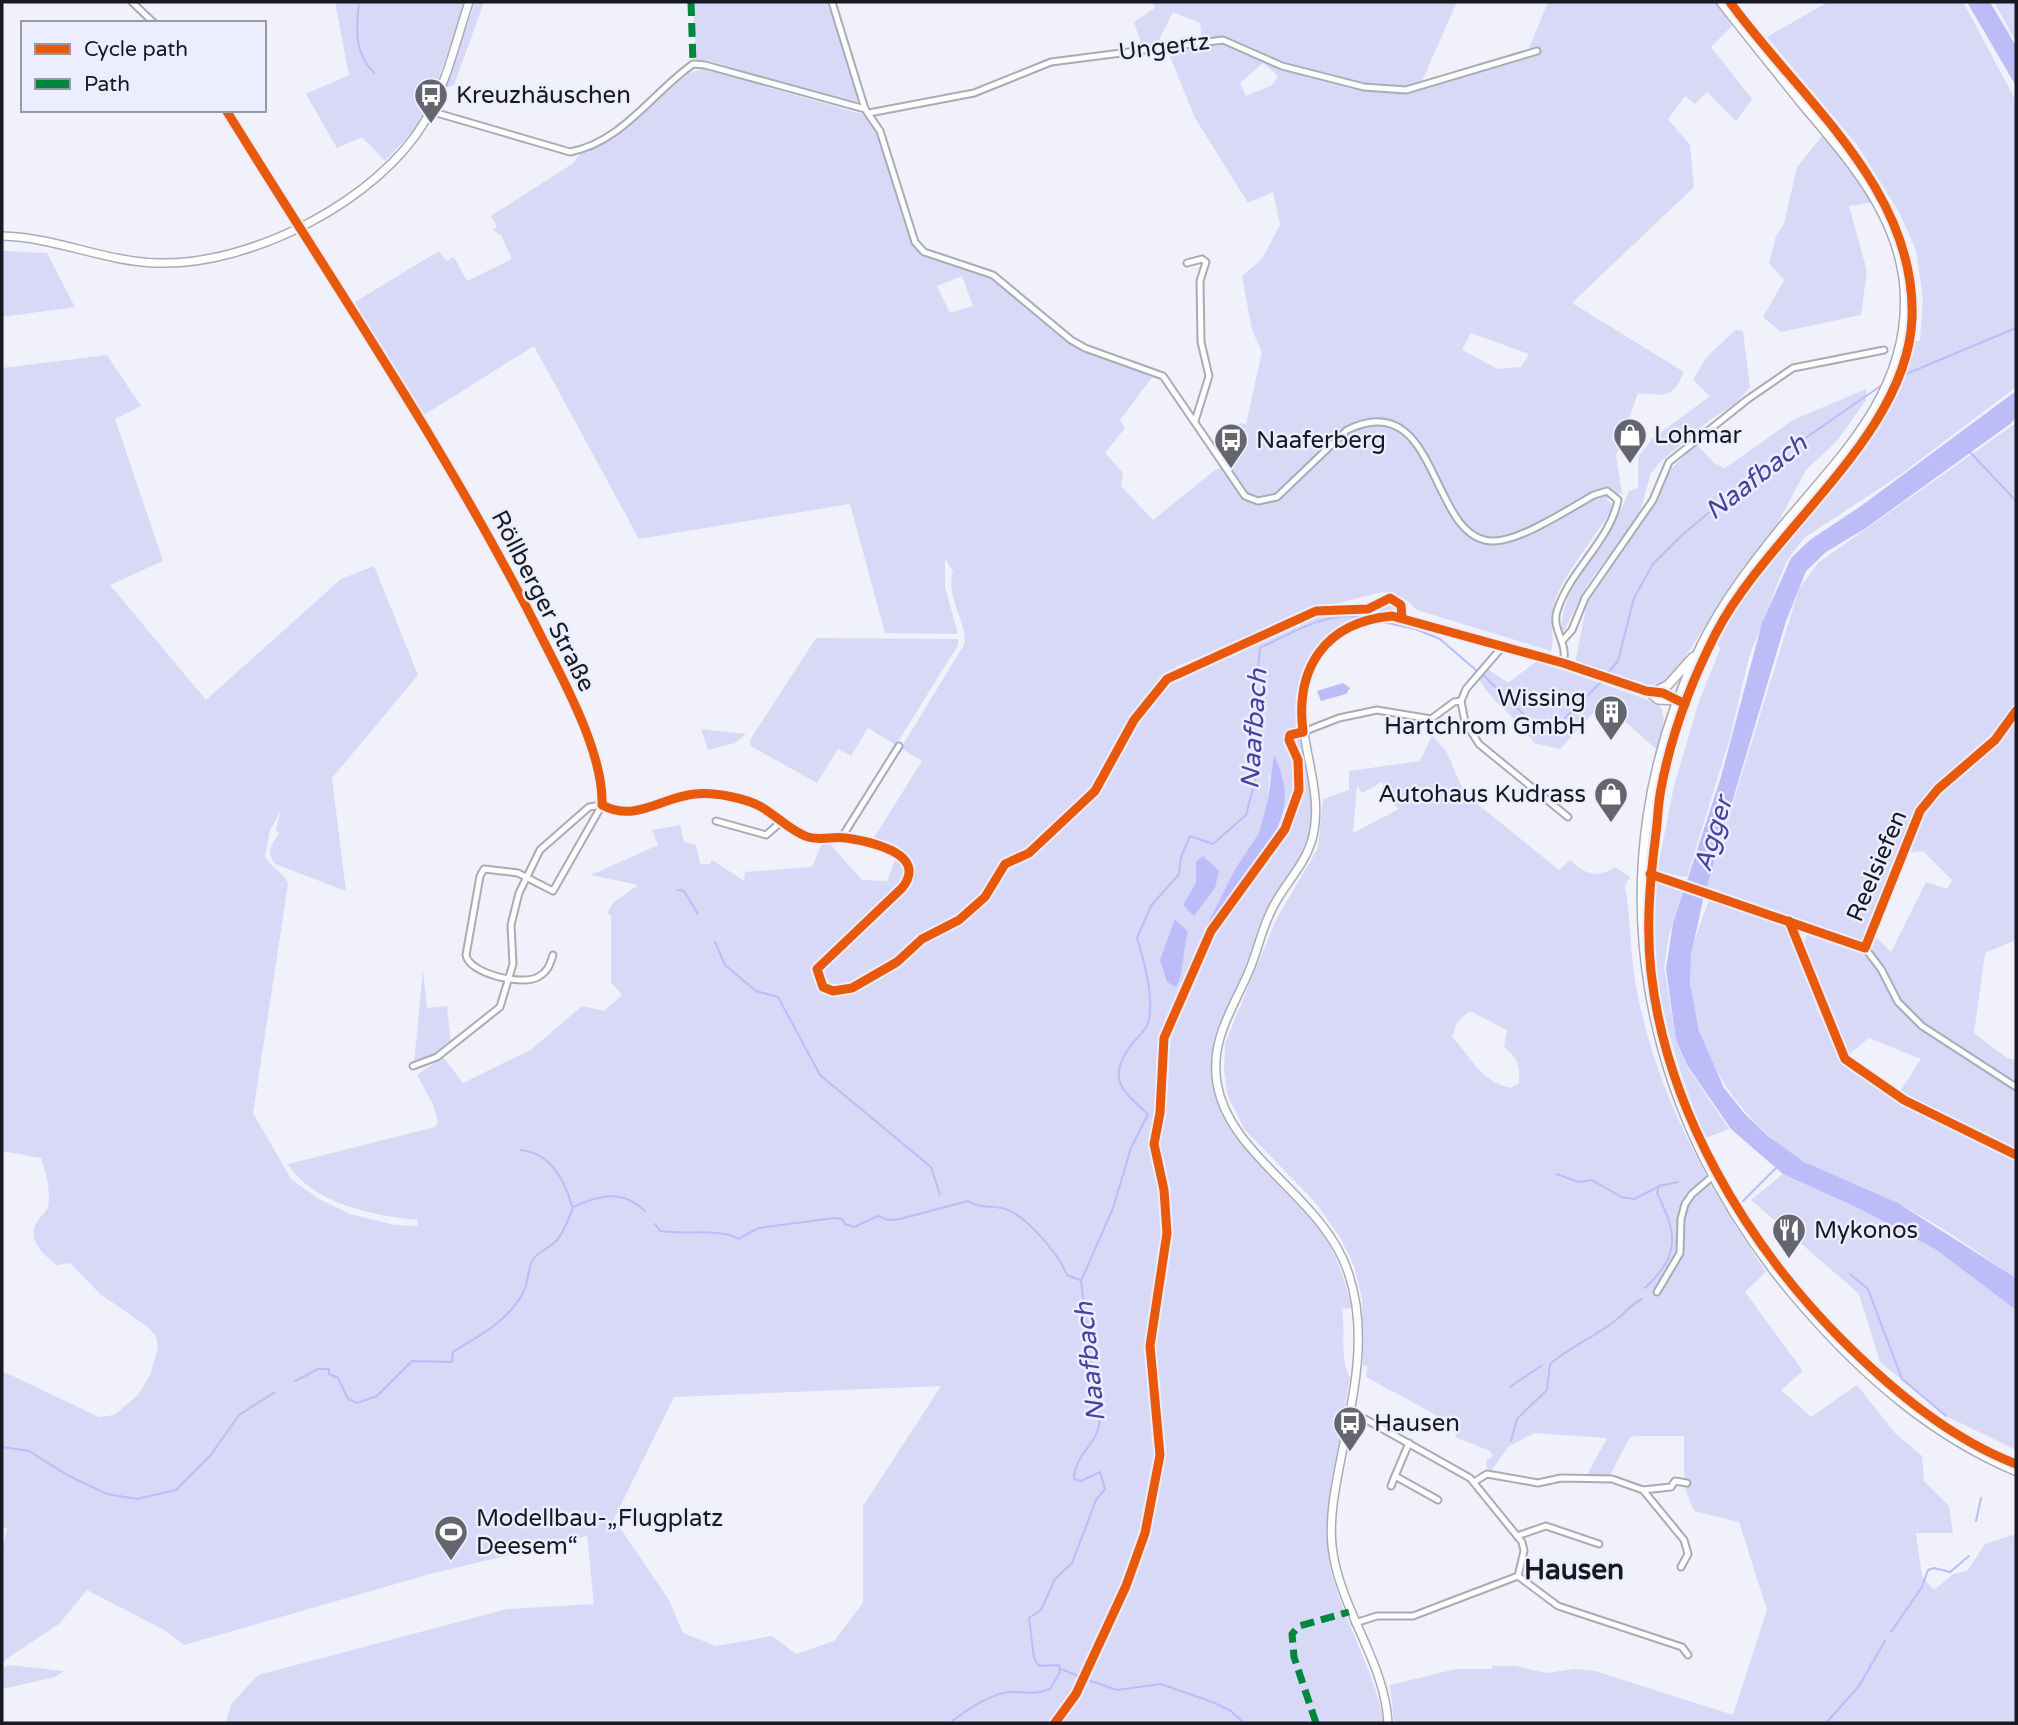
<svg xmlns="http://www.w3.org/2000/svg" width="2018" height="1725" viewBox="0 0 2018 1725" font-family="'Varela Round',sans-serif">
<style>
.green{fill:#d7d9f7;fill-rule:evenodd}
.water{fill:#bcbcf9}
.lines{fill:none;stroke-linecap:round;stroke-linejoin:round}
.stream{stroke:#bcbcf9;stroke-width:2}
.street-casing{stroke:#ababb5;stroke-width:9}
.secondary-casing{stroke:#ababb5;stroke-width:10}
.primary-casing{stroke:#ababb5;stroke-width:11}
.street{stroke:#fdfdfe;stroke-width:5}
.secondary{stroke:#fdfdfe;stroke-width:7}
.primary{stroke:#fdfdfe;stroke-width:8}
.quiet{stroke:#00873e;stroke-width:7;stroke-dasharray:14 7;stroke-linecap:butt}
.cycleway-casing{stroke:#ecedff;stroke-width:13}
.cycleway{stroke:#e8590c;stroke-width:9}
.labels{text-anchor:middle;dominant-baseline:central;stroke-width:5;stroke-linejoin:round;paint-order:stroke}
.street-label{font-size:24px;fill:#191923;stroke:#ecedff}
.poi-label{font-size:24px;fill:#191923;stroke:#ecedff;text-anchor:start}
.water-label{font-size:26px;font-style:italic;fill:#4b40a0;stroke:#ecedff}
.quarter-label{font-size:28px;font-weight:bold;fill:#191923;stroke:#ecedff}
</style>
<rect width="100%" height="100%" fill="#f0f1fb"/>
<g class="green">
<path d="M335,2H466L427,110L414,130L385,161L362,137L337,148L306,94L349,75Z"/>
<path d="M475,2H484L454,85L445,88Z"/>
<path d="M693,2H827L860,99L854,104L710,61L696,60Z"/>
<path d="M1153,2H1457L1422,81L1528,51L1548,2H1717L1734,24L1711,47L1752,99L1736,121L1707,92L1695,104L1685,96L1668,119L1690,145L1694,187L1572,303L1684,372C1672,400 1664,395 1638,393L1616,456L1622,493L1606,499L1612,504V510C1597,533 1561,579 1554,603C1549,619 1555,634 1551,651L1417,610C1406,598 1399,595 1383,592L1310,610L1237,643L1177,666L1130,717L1088,794L1093,798L1138,722L1159,694L1178,677L1233,656L1271,634L1326,612L1376,610L1391,602L1399,606L1395,613C1358,610 1325,630 1308,663C1275,726 1325,767 1311,828C1304,857 1285,877 1271,902C1260,922 1254,945 1245,967C1230,1005 1205,1038 1213,1082C1225,1149 1286,1181 1323,1234C1338,1257 1345,1282 1352,1308L1342,1309C1346,1333 1339,1356 1350,1378C1346,1397 1344,1417 1340,1436C1331,1489 1319,1523 1333,1578C1347,1628 1375,1672 1384,1723H225L232,1703L258,1675L507,1609L594,1604L587,1536L430,1574L184,1645L166,1631L87,1590L59,1624L2,1662V1550L7,1529L2,1526V1371L99,1417L114,1415L138,1395L150,1375L158,1348L156,1336L148,1327L100,1294L70,1263L57,1265C43,1254 25,1239 38,1220C41,1216 46,1212 48,1207C51,1191 46,1173 41,1158L2,1151V368L107,355L141,406L115,419L163,561L110,585L206,700L341,579L374,566L418,675L332,778L346,891L275,864C265,852 272,844 279,833L276,830L281,810L270,830L265,857C271,867 285,873 288,884L253,1113L291,1179L319,1199L350,1214L395,1225L417,1226L418,1220C374,1216 313,1204 288,1164L435,1127L438,1122L433,1104L417,1075L443,1057L463,1083L532,1049L582,1006L604,1011L622,995L611,982V915L607,913L613,903L638,885L591,875L658,845L652,830L680,825L684,842L696,845L700,864H710L712,860L744,881L745,872L812,867L822,843H829L862,880L887,881L897,855L905,859L912,875L916,877L907,855L872,841L922,761L901,748L965,643C966,620 945,595 953,572L945,558V587L958,634L885,633L850,504L639,539L534,346L424,415L353,303L439,251L446,261L454,257L467,281L512,259L501,235L493,230L497,226L491,216L572,164L581,153L613,139L689,73L703,69L862,114C898,141 891,210 915,246C930,268 964,261 987,274C1013,289 1032,315 1056,333C1085,355 1119,363 1153,376L1120,420L1125,428L1105,453L1123,473L1121,486L1153,520L1215,470L1227,466L1239,423L1246,424L1262,352L1252,330L1242,276L1262,259L1280,225L1273,192L1248,203L1195,118L1168,52L1203,47L1200,23L1173,12L1157,44L1142,46L1134,22L1155,8ZM1263,63L1278,76L1272,85L1246,96L1240,83ZM962,276L973,306L950,313L937,286ZM1471,333L1529,354L1521,367L1498,369L1462,350ZM1269,774L1285,810C1276,840 1255,858 1238,883C1226,901 1219,924 1201,937L1235,869L1259,833L1268,799ZM941,1386L863,1506V1603L834,1641L796,1654L772,1636L716,1646L683,1633L669,1600L614,1519L674,1397Z"/>
<path d="M1828,2H1963L2016,101V387L1900,475L1804,538L1786,562L1749,657L1730,738L1687,877L1657,872L1674,786L1699,701L1720,649L1716,641L1736,597L1742,596L1783,535L1872,432L1897,389L1914,341H1920L1923,299L1916,250L1899,212L1858,146L1767,37Z"/>
<path d="M1994,2H2016V42Z"/>
<path d="M1823,135L1875,202L1849,206L1867,271L1861,315L1781,332L1763,317L1784,280L1769,263L1776,236L1784,224L1797,167Z"/>
<path d="M2,251L47,253L75,307L2,317Z"/>
<path d="M1735,330L1743,331L1750,387L1735,404L1710,420L1660,462L1651,473L1639,515L1587,585L1564,631L1561,628C1564,577 1613,538 1629,491L1638,488V457L1652,439L1710,396L1693,380L1706,358Z"/>
<path d="M1866,389V400L1837,441L1806,470L1774,530L1741,570L1671,679C1645,696 1603,672 1575,664L1588,597L1658,500L1667,473L1696,444L1714,463L1725,468L1793,420Z"/>
<path d="M2016,423V940L1985,953L1974,1033L2007,1058L2016,1060V1278C1977,1252 1938,1223 1895,1202C1866,1187 1831,1178 1803,1161C1736,1120 1683,1039 1691,958C1693,938 1704,916 1710,897L1787,925L1820,1006L1816,1008L1847,1064L1896,1098L1921,1059L1869,1038L1847,1056L1802,946L1808,933L1863,952V944L1707,887L1799,589L1818,563ZM1923,851L1952,880L1947,889L1926,882L1891,952L1868,929L1896,854Z"/>
<path d="M816,638L958,639V645L896,745L868,728L851,756L838,749L817,783L751,746L750,740Z"/>
<path d="M1537,661L1657,703C1670,717 1661,733 1656,749L1603,702L1560,749L1534,743C1518,718 1492,703 1478,678L1488,669L1508,683Z"/>
<path d="M701,729L746,734L735,743L708,750Z"/>
<path d="M1432,735L1446,751L1465,794L1559,870L1570,860C1584,874 1598,879 1615,867L1630,877L1625,886C1631,919 1630,953 1636,987C1656,1093 1706,1183 1766,1272L1745,1292L1803,1371L1781,1390L1811,1417L1857,1385L1895,1433L1922,1456L1924,1481L1949,1506L1953,1533H1916L1922,1576L1934,1590L1952,1575L1968,1570L1985,1544L2016,1534V1723H1394L1390,1685L1456,1669H1492V1666H1515L1547,1673L1575,1669L1595,1671L1733,1715L1767,1610L1739,1522L1694,1511L1684,1486V1436H1634L1629,1439L1609,1477L1587,1475L1607,1438L1534,1433L1508,1447L1492,1470L1487,1469L1486,1461L1493,1456L1490,1451L1455,1437L1460,1428L1366,1377L1367,1366H1363L1362,1298L1354,1266L1341,1239L1316,1203L1244,1129L1228,1096L1224,1071L1225,1044L1232,1026L1276,920L1318,848L1323,799L1349,790V771L1420,761ZM1382,782L1388,799L1399,809L1353,833L1357,785L1362,793ZM1470,1011L1507,1030L1504,1047C1518,1059 1520,1065 1519,1083L1510,1088C1478,1079 1474,1060 1452,1037L1457,1022Z"/>
<path d="M1653,880L1684,889L1669,934L1664,967L1676,1040L1686,1065L1729,1129L1706,1138C1681,1081 1655,997 1651,935C1650,917 1652,898 1653,880Z"/>
<path d="M423,970L427,1008L447,1006L451,1044L434,1056L414,1063Z"/>
<path d="M1783,1174L1862,1210L1935,1249L2016,1310V1450L1946,1416L1880,1362L1859,1294L1751,1200Z"/>
<path d="M8,1665L64,1671L55,1677L2,1689V1669Z"/>
</g>
<g class="water">
<path d="M1967,2H1990L2016,46V86Z"/>
<path d="M2016,391V418L2010,424L1866,528L1826,552L1806,571L1786,621L1703,900L1691,955L1690,983L1699,1031L1724,1088L1744,1113L1768,1136L1804,1162L1898,1203L2016,1278V1310L1935,1249L1862,1210L1783,1174L1731,1129L1687,1065L1676,1040L1666,969L1673,923L1721,777L1762,623L1791,558L1810,540L1861,506Z"/>
<path d="M1343,683L1350,688L1346,694L1321,701L1317,691Z"/>
<path d="M1274,755C1301,812 1273,837 1240,881C1225,900 1218,922 1200,939L1235,869L1259,833L1268,799Z"/>
<path d="M1203,856L1219,871L1215,888L1194,916L1183,905L1196,883V862Z"/>
<path d="M1175,919L1188,932C1182,950 1185,971 1176,987L1167,982L1160,960Z"/>
</g>
<g class="lines">
<g class="stream">
<path d="M359,2C356,29 354,53 374,73"/>
<path d="M1894,379L2016,328"/>
<path d="M1969,451L2016,501"/>
<path d="M1378,621L1415,629L1440,639L1477,671"/>
<path d="M1482,674L1541,731H1552L1603,680"/>
<path d="M1606,675L1618,661L1634,598L1653,564L1682,535L1765,466L1882,385"/>
<path d="M677,890L684,891L698,914"/>
<path d="M715,942L725,965L756,991L778,997L820,1075L931,1167L940,1195"/>
<path d="M521,1150C551,1153 565,1181 572,1206"/>
<path d="M1557,1174L1578,1182L1592,1180L1621,1197L1634,1199L1658,1187"/>
<path d="M1743,1201L1777,1167"/>
<path d="M655,1224L660,1231C682,1235 722,1228 738,1239L759,1228L834,1218L842,1219L845,1224L854,1227L878,1216L888,1220L900,1219L968,1201C980,1209 992,1205 1005,1209C1026,1215 1060,1256 1067,1275L1080,1280"/>
<path d="M1850,1274L1868,1289L1902,1379L1946,1416"/>
<path d="M1645,1288C1681,1255 1677,1234 1657,1193L1659,1186L1678,1182"/>
<path d="M295,1381L318,1369H329V1374L338,1378L348,1399L357,1403L377,1396L412,1361L452,1362L453,1352C480,1335 508,1321 523,1293C529,1283 527,1271 532,1261C538,1251 550,1248 557,1240C562,1235 571,1214 573,1207C600,1195 622,1189 645,1211"/>
<path d="M1510,1387L1541,1366"/>
<path d="M1511,1441L1517,1419L1547,1390L1550,1364C1571,1346 1595,1337 1616,1320C1625,1313 1630,1305 1642,1299"/>
<path d="M2,1447L29,1451L67,1475L107,1494L137,1499L176,1490L210,1456L239,1415L275,1392"/>
<path d="M1976,1521L1981,1498"/>
<path d="M1891,1632L1922,1587L1928,1570L1934,1568L1950,1572L1969,1556"/>
<path d="M1061,1669L1083,1678"/>
<path d="M1088,1680L1117,1690L1161,1684L1212,1702L1231,1711L1244,1723"/>
<path d="M950,1723C966,1710 995,1690 1016,1692C1028,1693 1038,1694 1050,1689L1060,1672L1059,1665L1039,1666L1034,1658L1029,1618L1041,1610L1055,1579L1072,1563L1096,1500L1105,1489L1100,1472L1081,1481L1074,1479C1073,1453 1105,1441 1099,1412C1098,1406 1091,1399 1088,1393L1093,1378L1081,1281L1113,1208L1131,1148L1148,1114C1121,1090 1106,1078 1132,1044C1137,1038 1146,1030 1148,1023C1155,999 1144,961 1137,938L1151,906L1179,874L1181,857L1190,836L1213,844L1246,815L1256,777L1251,740L1260,648C1294,632 1328,610 1366,618"/>
<path d="M1826,1723L1859,1686L1885,1641"/>
</g>
<g class="street-casing">
<g id="street">
<path d="M132,2L154,23"/>
<path d="M832,2L865,109"/>
<path d="M865,109L880,131L915,242L924,252L993,275L1071,340L1085,348L1163,376L1245,496L1258,501L1277,497L1347,430C1439,385 1429,538 1491,541C1518,543 1570,508 1594,495L1607,491L1618,500C1610,541 1569,571 1557,611C1551,630 1569,643 1563,663"/>
<path d="M226,110C335,287 451,455 544,642C566,685 604,756 602,805L553,891L518,873L484,869L480,876L466,955C469,974 523,986 538,977C548,972 550,964 553,955"/>
<path d="M430,111L570,152C622,142 651,94 693,64L705,65L865,109"/>
<path d="M869,113L974,93L1051,62L1223,40L1282,66L1364,87L1406,90L1537,51"/>
<path d="M1187,263L1202,259L1206,262L1200,281L1201,342L1209,376L1195,421"/>
<path d="M1563,640L1572,630L1585,598L1653,500L1669,462L1748,399L1793,368L1884,350"/>
<path d="M1503,646L1466,689L1461,701L1465,722L1479,744L1568,817"/>
<path d="M1303,732L1339,718L1377,710L1431,719L1454,702L1461,701"/>
<path d="M602,805C635,822 661,798 694,794C713,792 745,798 762,807C777,816 790,830 807,837C820,842 831,837 844,838C865,839 913,851 911,877L817,969L823,987L833,991L852,988L897,962L922,939L959,920L985,897L1005,864L1029,853L1095,791L1134,720L1167,679L1316,611L1368,609L1390,598L1401,605L1402,618"/>
<path d="M716,821L766,835L781,822"/>
<path d="M842,837L899,746"/>
<path d="M1643,877L1658,876L1865,948L1881,969L1898,1002L1922,1026L2016,1087"/>
<path d="M1789,921L1845,1059"/>
<path d="M1865,948L1920,811L1938,789L1995,740L2016,711"/>
<path d="M413,1066L437,1057L500,1007L513,964L511,925L519,893L540,850L589,807L602,805"/>
<path d="M1657,1292L1680,1253L1681,1219L1685,1204L1692,1194L1713,1176"/>
<path d="M1349,1417L1365,1419L1470,1478L1522,1542L1524,1551L1518,1576"/>
<path d="M1409,1443L1395,1476L1438,1500"/>
<path d="M1474,1482L1487,1474L1538,1483L1561,1478L1612,1479L1643,1490L1671,1487L1675,1481L1687,1483"/>
<path d="M1391,1486L1395,1476"/>
<path d="M1643,1490L1684,1540L1688,1554L1681,1567"/>
<path d="M1517,1536L1546,1526L1599,1544"/>
<path d="M1518,1576L1558,1606L1682,1647L1688,1655"/>
<path d="M1355,1623L1377,1616H1413L1518,1576"/>
</g>
</g>
<g class="secondary-casing">
<g id="secondary">
<path d="M2,236C55,237 105,262 158,263C250,266 378,201 425,121C446,85 456,41 469,2"/>
<path d="M1647,691L1658,700L1677,701"/>
<path d="M1388,1723C1385,1661 1339,1609 1332,1546C1329,1515 1336,1484 1342,1453C1354,1395 1368,1333 1349,1275C1325,1197 1229,1158 1217,1083C1210,1039 1233,1009 1249,971C1258,950 1262,927 1273,907C1284,885 1303,867 1311,843C1330,783 1283,723 1311,666C1327,634 1357,619 1392,616L1563,663L1646,691L1663,693L1678,701"/>
</g>
</g>
<g class="primary-casing">
<g id="primary">
<path d="M1721,2C1748,37 1776,71 1803,105C1852,163 1906,223 1905,303C1905,397 1837,460 1781,528C1751,565 1723,602 1702,644C1590,870 1640,1119 1803,1306C1863,1375 1931,1435 2016,1471"/>
<path d="M1654,692L1668,685L1693,657"/>
</g>
</g>
<use href="#street" class="street"/>
<use href="#secondary" class="secondary"/>
<use href="#primary" class="primary"/>
<g class="quiet">
<path d="M691,2L693,64"/>
<path d="M1316,1723L1294,1657L1292,1634L1299,1626L1349,1612"/>
</g>
<g class="cycleway-casing">
<g id="cycleway">
<path d="M1730,2C1800,99 1917,189 1912,319C1907,436 1768,532 1716,633C1691,682 1671,735 1661,789C1658,803 1658,818 1656,833C1650,879 1646,925 1651,972C1666,1108 1745,1242 1840,1338C1891,1389 1949,1438 2016,1464"/>
<path d="M226,110C335,287 451,455 544,642C566,685 604,756 602,805C636,823 661,797 695,794C714,792 747,798 763,808C778,817 792,832 808,837C822,841 833,836 846,838C872,842 929,854 902,888L817,969L823,987L833,991L852,988L897,962L922,939L959,920L985,897L1005,864L1029,853L1095,791L1134,720L1167,679L1316,611L1368,609L1390,598L1401,605L1402,618"/>
<path d="M1650,874L1865,948L1920,811L1938,789L1995,740L2016,711"/>
<path d="M1789,921L1845,1059L1904,1100L2016,1155"/>
<path d="M1055,1723L1076,1694L1126,1586L1145,1533L1160,1455L1150,1346L1167,1233L1164,1190L1154,1144L1160,1113L1164,1038L1211,931L1285,829L1299,790L1298,760L1289,740L1290,735L1303,732C1295,668 1325,622 1392,616L1563,663L1646,691L1663,693L1685,704"/>
</g>
</g>
<use href="#cycleway" class="cycleway"/>
</g>
<defs>
<g id="bus-pin" transform="scale(1.75)"><path d="M0 17L-7.5 6A9.5 9.5 0 1 1 7.5 6Z" fill="#64656f" stroke="#ecedff"/><path d="M-5-6H5V4H4V6H2V4H-2V6H-4V4H-5ZM-3.5-4V0h7V-4ZM-3.5 1.2v1.5H-2V1.2ZM2 1.2v1.5H3.5V1.2Z" fill="#fff"/></g>
<g id="shop-pin" transform="scale(1.75)"><path d="M0 17L-7.5 6A9.5 9.5 0 1 1 7.5 6Z" fill="#64656f" stroke="#ecedff"/><path d="M-5-2.5h2.3a2.7 3.5 0 0 1 5.4 0H5L5.5 6h-11ZM-1.5-2.5h3a1.5 2.3 0 0 0-3 0Z" fill="#fff"/></g>
<g id="building-pin" transform="scale(1.75)"><path d="M0 17L-7.5 6A9.5 9.5 0 1 1 7.5 6Z" fill="#64656f" stroke="#ecedff"/><path d="M-4-6H4V6H1V3H-1V6H-4ZM-2.5-4.3h1.7v1.8h-1.7ZM.8-4.3h1.7v1.8H.8ZM-2.5-1h1.7V.8h-1.7ZM.8-1h1.7V.8H.8Z" fill="#fff"/></g>
<g id="restaurant-pin" transform="scale(1.75)"><path d="M0 17L-7.5 6A9.5 9.5 0 1 1 7.5 6Z" fill="#64656f" stroke="#ecedff"/><path d="M-5-6h1v4h1v-4h1v4h1v-4h1v5L-1.5 .5V6h-2V.5L-5-1ZM5-6V6H3V1.5H1.5Q1.5-4 5-6Z" fill="#fff"/></g>
<g id="stadium-pin" transform="scale(1.75)"><path d="M0 17L-7.5 6A9.5 9.5 0 1 1 7.5 6Z" fill="#64656f" stroke="#ecedff"/><path d="M0-5a6.5 5 0 1 0 0 10a6.5 5 0 1 0 0-10ZM-3.5-1.8h7v3.6h-7Z" fill="#fff"/></g>
</defs>
<g fill-rule="evenodd">
<use href="#bus-pin" x="431" y="95"/>
<use href="#shop-pin" x="1630" y="435"/>
<use href="#bus-pin" x="1231" y="440"/>
<use href="#building-pin" x="1611" y="712"/>
<use href="#shop-pin" x="1611" y="794"/>
<use href="#restaurant-pin" x="1789" y="1230"/>
<use href="#bus-pin" x="1350" y="1423"/>
<use href="#stadium-pin" x="451" y="1532"/>
</g>
<g class="labels">
<g class="street-label">
<text transform="translate(1164 47) rotate(-7)">Ungertz</text>
<text transform="translate(543 601) rotate(63)">Röllberger Straße</text>
<text transform="translate(1877 866) rotate(-67)">Reelsiefen</text>
</g>
<g class="poi-label">
<text x="456" y="95">Kreuzhäuschen</text>
<text x="1654" y="435">Lohmar</text>
<text x="1256" y="440">Naaferberg</text>
<text x="1586" y="698" text-anchor="end">Wissing<tspan x="1586" dy="28">Hartchrom GmbH</tspan></text>
<text x="1586" y="794" text-anchor="end">Autohaus Kudrass</text>
<text x="1814" y="1230">Mykonos</text>
<text x="1374" y="1423">Hausen</text>
<text x="476" y="1518">Modellbau-„Flugplatz<tspan x="476" dy="28">Deesem“</tspan></text>
</g>
<g class="water-label">
<text transform="translate(1756 477) rotate(-38)">Naafbach</text>
<text transform="translate(1254 729) rotate(-86)">Naafbach</text>
<text transform="translate(1713 834) rotate(-73)">Agger</text>
<text transform="translate(1090 1362) rotate(-96)">Naafbach</text>
</g>
<g class="quarter-label">
<text x="1574" y="1570">Hausen</text>
</g>
</g>
<rect width="2018" height="1725" fill="none" stroke="#191923" stroke-width="7"/>
<rect x="21" y="21" width="245" height="91" fill="#ecedff" stroke="#9898a7" stroke-width="2"/>
<rect x="35" y="44" width="35" height="10" fill="#e8590c" stroke="#9898a7" stroke-width="2"/>
<text x="84" y="56" font-size="21" fill="#191923">Cycle path</text>
<rect x="35" y="79" width="35" height="10" fill="#00873e" stroke="#9898a7" stroke-width="2"/>
<text x="84" y="91" font-size="21" fill="#191923">Path</text>
</svg>
